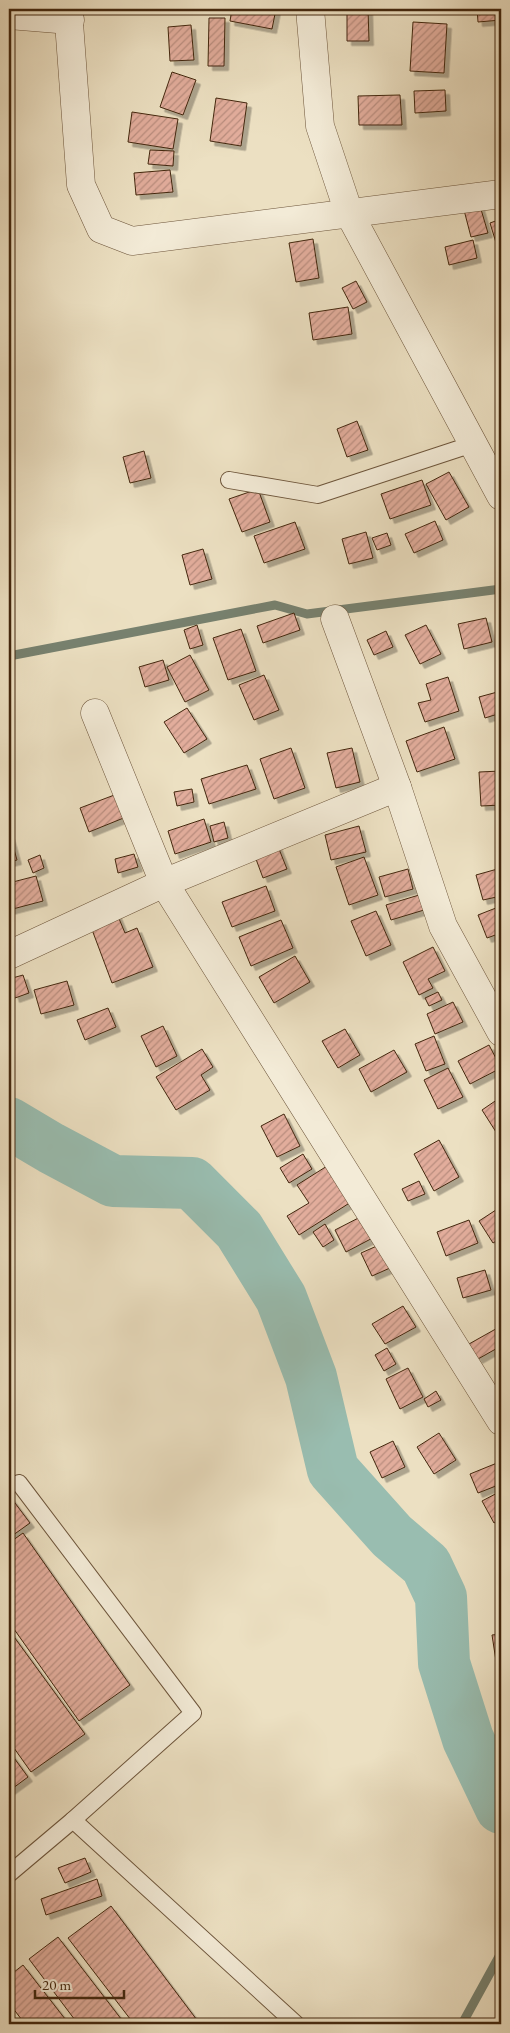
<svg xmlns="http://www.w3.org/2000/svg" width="510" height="2033" viewBox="0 0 510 2033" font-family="'EB Garamond',serif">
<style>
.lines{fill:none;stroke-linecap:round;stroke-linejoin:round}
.stream{stroke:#77816f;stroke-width:9}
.river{stroke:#99bdb0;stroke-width:52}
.building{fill:url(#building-hatch);stroke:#43270e;filter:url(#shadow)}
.lane-casing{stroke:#6d553b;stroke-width:18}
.street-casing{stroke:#6d553b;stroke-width:29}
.lane{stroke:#f3ebd7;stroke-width:16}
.street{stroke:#f3ebd7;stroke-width:28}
</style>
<defs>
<pattern id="building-hatch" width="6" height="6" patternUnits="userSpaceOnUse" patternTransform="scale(1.25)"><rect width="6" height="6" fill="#e2ad9c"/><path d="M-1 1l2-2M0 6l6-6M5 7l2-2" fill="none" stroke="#b98d7e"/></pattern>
<filter id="shadow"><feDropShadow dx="4.5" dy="4.5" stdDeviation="0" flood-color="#0004"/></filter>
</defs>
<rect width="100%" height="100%" fill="#ece0c2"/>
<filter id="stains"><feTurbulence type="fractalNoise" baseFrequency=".004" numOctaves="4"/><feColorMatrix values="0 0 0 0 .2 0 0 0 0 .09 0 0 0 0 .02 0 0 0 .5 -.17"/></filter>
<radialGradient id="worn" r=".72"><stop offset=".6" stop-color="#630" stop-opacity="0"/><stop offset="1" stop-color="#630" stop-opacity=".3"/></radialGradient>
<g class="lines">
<g class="stream">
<path d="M9,656L275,605L307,614L501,589"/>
<path d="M462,2024L501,1953"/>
</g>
<path class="river" d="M9,1123L51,1148L113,1181L192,1183L239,1230L281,1298L311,1377L333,1470L392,1536L426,1565L441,1597L444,1663L468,1739L501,1808"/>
</g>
<g class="building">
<path d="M232,9H276L272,29L230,21Z"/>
<path d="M347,9H368L369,41H347Z"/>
<path d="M477,9H501V20L478,22Z"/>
<path d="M209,18H225L224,66H208Z"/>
<path d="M413,22L447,24L444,73L410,71Z"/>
<path d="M191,25L194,60L170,61L168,27Z"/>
<path d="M172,72L196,80L183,115L160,107Z"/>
<path d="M445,90L446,111L415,113L414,91Z"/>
<path d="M400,95L402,125H359L358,96Z"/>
<path d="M216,98L247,103L241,146L210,141Z"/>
<path d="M132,112L178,119L173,149L128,142Z"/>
<path d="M150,150L174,151L173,166L148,164Z"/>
<path d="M170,170L173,192L136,195L134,173Z"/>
<path d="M480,206L488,233L471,237L464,210Z"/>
<path d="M501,219V245L497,246L490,223Z"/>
<path d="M313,239L319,278L296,282L289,243Z"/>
<path d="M473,240L477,258L449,265L445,247Z"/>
<path d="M356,281L367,302L353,309L342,288Z"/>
<path d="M348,307L352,334L313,340L309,313Z"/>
<path d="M357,421L368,450L347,457L337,429Z"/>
<path d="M144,451L151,478L130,483L123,457Z"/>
<path d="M449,472L469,507L446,520L426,484Z"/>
<path d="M422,480L431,505L390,519L381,494Z"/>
<path d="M258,489L270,522L242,532L229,499Z"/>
<path d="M435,521L443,540L414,553L405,534Z"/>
<path d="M295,522L305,549L264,563L254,536Z"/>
<path d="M366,532L373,558L349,564L342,539Z"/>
<path d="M387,533L391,545L377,550L372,538Z"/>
<path d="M203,549L212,579L190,585L182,555Z"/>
<path d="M294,613L300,630L263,643L257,626Z"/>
<path d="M486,618L492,642L464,649L458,624Z"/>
<path d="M197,625L203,645L190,649L184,630Z"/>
<path d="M426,625L441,654L420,664L405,635Z"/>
<path d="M241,629L256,671L228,680L213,638Z"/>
<path d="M386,631L393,647L374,655L367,640Z"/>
<path d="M190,655L209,690L185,702L167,667Z"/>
<path d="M163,660L169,680L145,687L139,667Z"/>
<path d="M264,675L279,710L254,720L239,685Z"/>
<path d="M448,677L459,711L425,722L418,703L431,700L426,684Z"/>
<path d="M501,691V713L485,718L479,697Z"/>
<path d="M187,708L207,739L184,753L164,722Z"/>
<path d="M444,727L455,759L417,772L406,741Z"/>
<path d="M291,748L305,788L274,799L260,759Z"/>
<path d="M352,748L360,782L336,788L327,753Z"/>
<path d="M247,765L256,789L209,804L201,779Z"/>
<path d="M501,771V805L481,806L479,772Z"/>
<path d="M192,789L194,802L177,806L174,792Z"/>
<path d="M117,794L126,817L89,832L80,808Z"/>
<path d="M204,819L211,842L175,854L168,831Z"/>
<path d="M224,822L228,838L214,842L210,826Z"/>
<path d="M359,826L366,852L331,860L325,835Z"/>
<path d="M273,834L287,869L263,878L250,843Z"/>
<path d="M10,835L17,860L9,862V836Z"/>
<path d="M134,854L138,867L118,873L115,859Z"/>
<path d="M40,855L44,868L33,873L28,860Z"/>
<path d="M364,857L378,895L349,905L336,867Z"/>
<path d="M501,868V896L483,900L476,875Z"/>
<path d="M408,869L413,889L385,897L379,877Z"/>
<path d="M36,876L43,901L9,910V883Z"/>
<path d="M266,886L275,911L232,927L222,902Z"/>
<path d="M419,895L424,910L391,920L386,905Z"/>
<path d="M501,906V933L487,938L478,915Z"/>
<path d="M115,909L125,933L137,928L153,967L112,983L88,919Z"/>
<path d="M376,911L391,945L366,956L351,921Z"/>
<path d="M281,920L293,948L251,966L239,937Z"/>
<path d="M433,947L445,971L428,979L433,988L419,995L403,962Z"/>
<path d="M295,956L310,982L274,1003L259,977Z"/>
<path d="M23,975L29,993L15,998L9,979Z"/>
<path d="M67,981L74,1005L41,1014L34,990Z"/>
<path d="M438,992L442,1000L429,1006L425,998Z"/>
<path d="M453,1002L463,1022L435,1034L427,1014Z"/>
<path d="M108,1008L116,1027L85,1040L77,1020Z"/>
<path d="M163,1026L177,1056L156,1067L141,1036Z"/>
<path d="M345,1029L360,1055L338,1068L322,1041Z"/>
<path d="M434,1036L445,1064L426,1071L415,1044Z"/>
<path d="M489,1045L501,1068L470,1084L458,1061Z"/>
<path d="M202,1049L213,1067L201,1075L210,1090L176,1110L156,1077Z"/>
<path d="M394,1050L407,1072L371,1092L359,1069Z"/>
<path d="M448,1068L463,1097L438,1109L424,1080Z"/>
<path d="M501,1097V1128L496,1132L482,1110Z"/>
<path d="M284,1114L300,1146L277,1157L261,1126Z"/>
<path d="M439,1140L459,1177L434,1191L414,1154Z"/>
<path d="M303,1154L312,1169L289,1183L280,1168Z"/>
<path d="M335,1161L359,1197L299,1235L287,1216L309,1203L297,1185Z"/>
<path d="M419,1181L425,1194L408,1201L402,1189Z"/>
<path d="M499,1208L501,1212V1238L493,1243L479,1221Z"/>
<path d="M372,1211L384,1232L346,1252L335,1230Z"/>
<path d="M469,1220L478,1243L446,1256L437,1232Z"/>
<path d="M325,1224L334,1240L323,1247L313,1232Z"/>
<path d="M388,1241L399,1264L372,1276L361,1253Z"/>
<path d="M485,1270L491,1290L463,1298L457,1278Z"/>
<path d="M403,1306L416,1327L385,1344L372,1324Z"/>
<path d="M501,1326V1346L478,1359L469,1344Z"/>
<path d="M387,1348L396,1364L384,1371L375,1355Z"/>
<path d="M408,1368L423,1397L400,1409L386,1379Z"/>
<path d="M436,1391L441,1400L428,1407L424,1399Z"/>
<path d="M439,1433L456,1460L434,1474L417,1447Z"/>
<path d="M393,1441L405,1467L382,1478L370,1452Z"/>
<path d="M497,1463L501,1473V1484L478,1493L470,1474Z"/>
<path d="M501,1491V1519L494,1523L482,1501Z"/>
<path d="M9,1495L30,1523L9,1538Z"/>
<path d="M23,1533L130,1685L79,1721L9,1622V1543Z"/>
<path d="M9,1630L85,1734L31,1772L9,1741Z"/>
<path d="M501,1634V1673L498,1674L492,1635Z"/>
<path d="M9,1751L28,1777L9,1791Z"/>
<path d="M85,1858L91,1872L65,1883L58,1868Z"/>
<path d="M97,1879L102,1896L46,1915L41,1899Z"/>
<path d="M111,1906L200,2024H134L68,1938Z"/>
<path d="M58,1937L125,2024H78L29,1959Z"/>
<path d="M23,1965L69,2024H25L9,2003V1976Z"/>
</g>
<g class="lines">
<g class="lane-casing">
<g id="lane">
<path d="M229,480L318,495L473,444"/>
<path d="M73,1820L296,2024"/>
<path d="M9,1874L73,1820L193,1713L19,1483"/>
</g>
</g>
<g class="street-casing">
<g id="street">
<path d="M68,9L81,185L101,229L132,241L501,194"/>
<path d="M310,9L320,126L349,213L501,496"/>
<path d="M9,15L70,20"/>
<path d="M335,619L397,787L443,926L501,1032"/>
<path d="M95,713L164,883L501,1421"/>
<path d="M9,955L164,883L397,787"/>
</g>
</g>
<use href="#lane" class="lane"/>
<use href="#street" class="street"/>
</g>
<rect width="510" height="2033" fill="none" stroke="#ece0c2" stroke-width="30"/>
<rect x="10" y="10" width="490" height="2013" fill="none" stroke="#43270e" stroke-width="2.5"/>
<rect x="15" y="15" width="480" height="2003" fill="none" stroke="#43270e"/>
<path d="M35 1990v8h89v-8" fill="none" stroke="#43270e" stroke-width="2.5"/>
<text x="42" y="1990" font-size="15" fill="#43270e" stroke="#f3ebd7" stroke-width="4" paint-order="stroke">20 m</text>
<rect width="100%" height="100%" filter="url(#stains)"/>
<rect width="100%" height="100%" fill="url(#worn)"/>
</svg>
